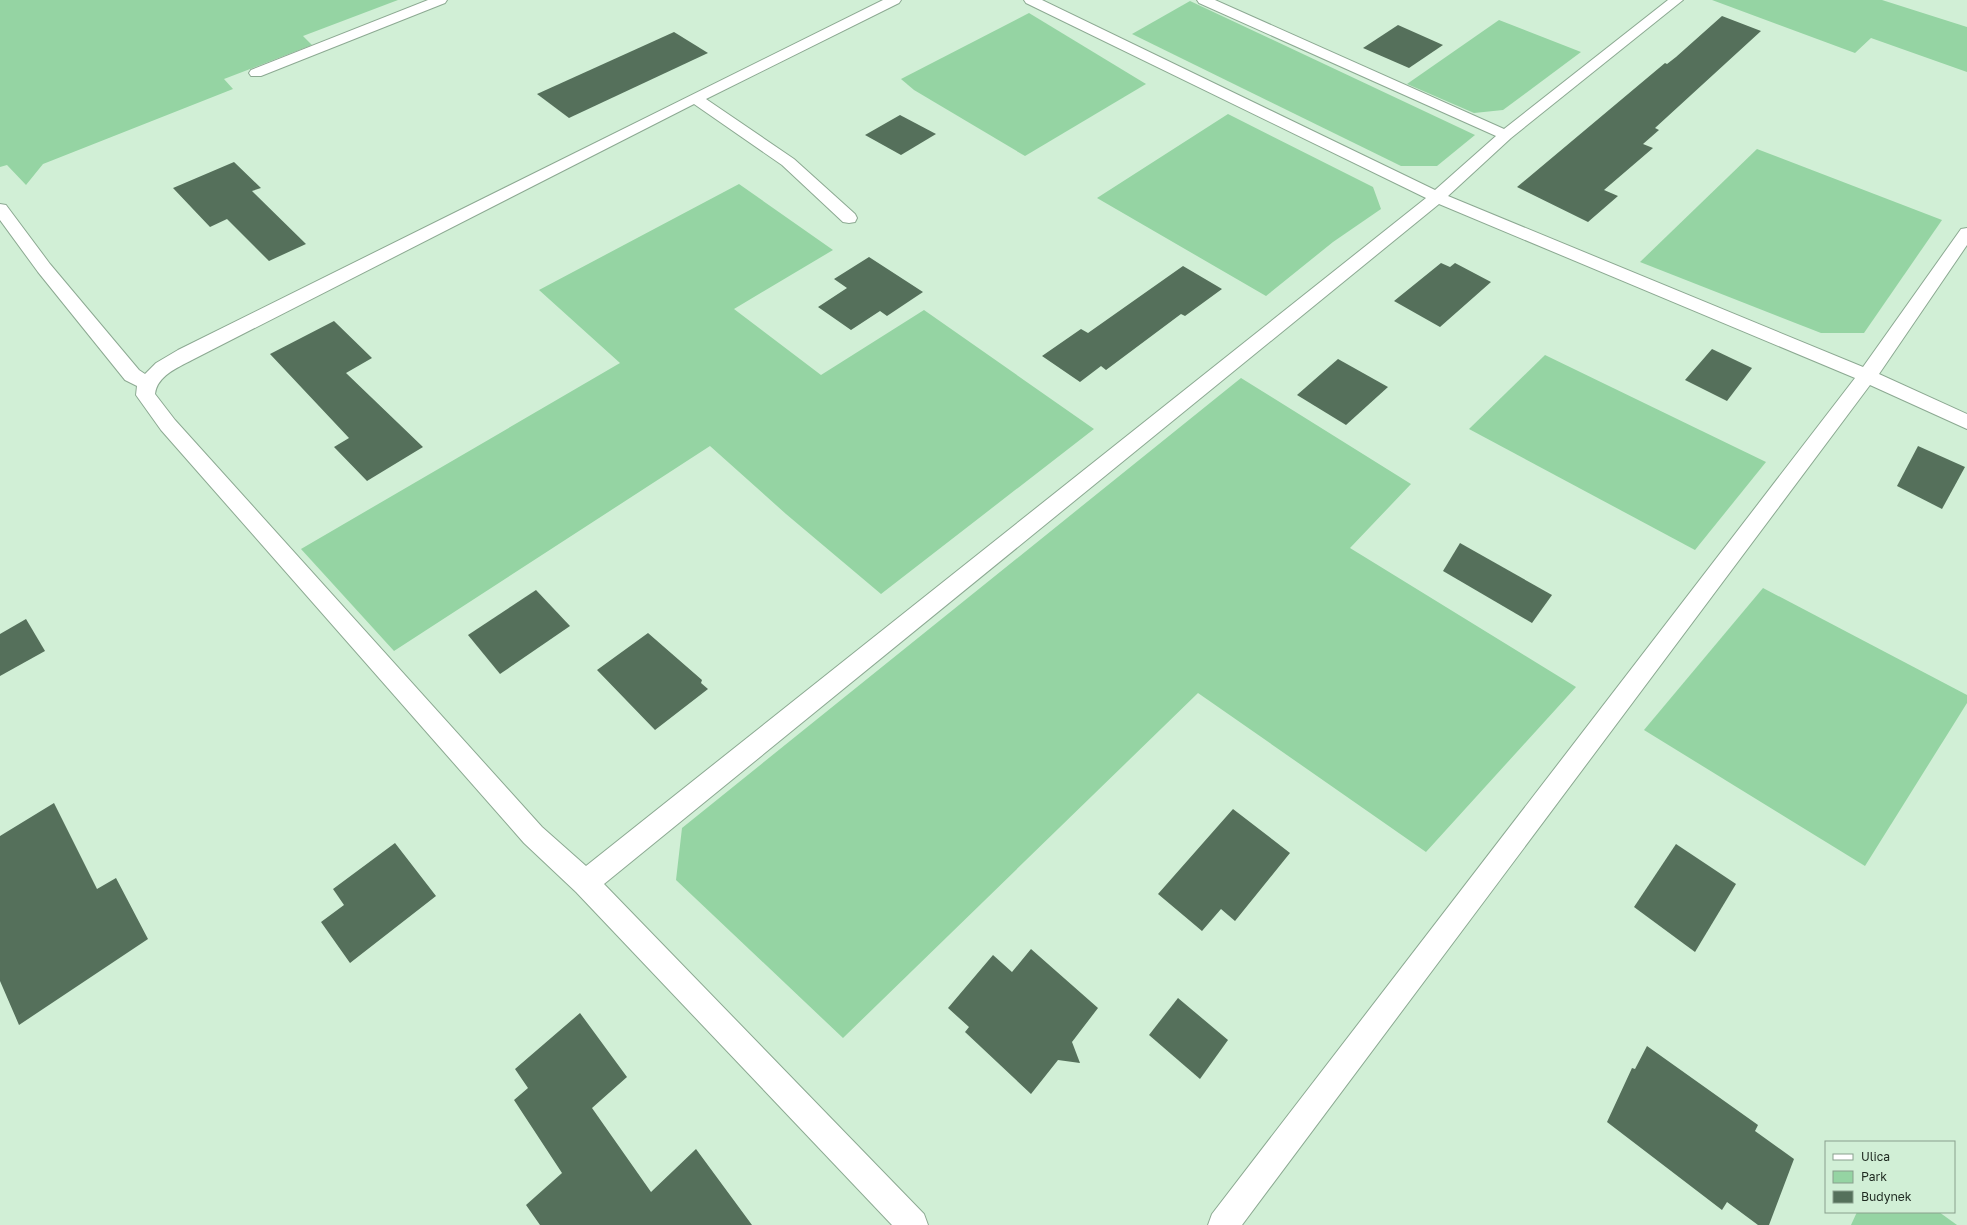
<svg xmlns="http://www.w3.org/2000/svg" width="1967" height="1225" viewBox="0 0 1967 1225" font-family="'Golos Text',sans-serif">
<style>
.green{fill:#95d4a3}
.building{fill:#55705b}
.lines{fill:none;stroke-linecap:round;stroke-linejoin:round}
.minor-casing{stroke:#8ca992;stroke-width:2}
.minor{fill:#fff;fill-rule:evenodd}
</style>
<rect width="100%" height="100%" fill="#d1efd6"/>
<g class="green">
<path d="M0,0H398L303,36L312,45L224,79L233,89L43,164L26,185L7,165L0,167Z"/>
<path d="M1712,0H1882L1967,27V72L1871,38L1855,53Z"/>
<path d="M1190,1L1475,135L1437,166H1401L1132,34Z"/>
<path d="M1029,13L1146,84L1025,156L914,90L901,79Z"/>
<path d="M1499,20L1581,52L1503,110L1474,113L1407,84Z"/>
<path d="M1228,114L1373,187L1381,209L1333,242L1266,296L1097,198Z"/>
<path d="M1757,149L1942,220L1864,333H1821L1640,262Z"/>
<path d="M739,184L833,250L734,309L821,375L924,310L1094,429L881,594L786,514L710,446L394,651L301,549L620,363L539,290Z"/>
<path d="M1545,355L1766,462L1695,550L1469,429Z"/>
<path d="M1241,378L1411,484L1350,548L1576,687L1426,852L1198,693L843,1038L676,880L682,828Z"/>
<path d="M1763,588L1967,695V703L1865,866L1644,730Z"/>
<path d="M1857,1212H1939L1957,1225H1851Z"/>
</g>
<g class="building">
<path d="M1722,16L1761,31L1655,128L1659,130L1643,144L1653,148L1604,190L1618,196L1588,222L1517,187L1665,63L1667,64L1676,57Z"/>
<path d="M1398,25L1443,45L1409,68L1363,48Z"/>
<path d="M674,32L708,53L569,118L537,94Z"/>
<path d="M900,115L936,134L901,155L865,135Z"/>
<path d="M234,162L261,188L252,191L306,244L269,261L227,219L210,227L173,188Z"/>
<path d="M869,257L923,292L887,316L880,311L851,330L818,307L847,288L834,279Z"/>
<path d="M1441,263L1450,267L1455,263L1491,282L1440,327L1394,301Z"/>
<path d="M1183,266L1222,289L1185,316L1181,314L1106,370L1101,366L1080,382L1042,356L1081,329L1088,333Z"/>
<path d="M334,321L372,358L346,373L423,447L367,481L334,447L349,438L270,354Z"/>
<path d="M1712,349L1752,368L1727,401L1685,380Z"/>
<path d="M1338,359L1388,387L1346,425L1297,395Z"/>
<path d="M1918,446L1965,467L1942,509L1897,486Z"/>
<path d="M1460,543L1552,595L1532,623L1443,571Z"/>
<path d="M536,590L570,626L500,674L468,635Z"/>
<path d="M26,619L45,651L0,676V634Z"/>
<path d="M648,633L702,680L701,683L708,689L655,730L597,670Z"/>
<path d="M54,803L97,889L116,878L148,939L19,1025L0,981V836Z"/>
<path d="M1233,809L1290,853L1235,921L1221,909L1202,931L1158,894Z"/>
<path d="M395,843L436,896L350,963L321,922L344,905L333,889Z"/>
<path d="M1676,844L1736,884L1695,952L1634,907Z"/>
<path d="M1031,949L1098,1008L1072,1042L1080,1063L1058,1060L1031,1094L965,1032L969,1027L948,1008L993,955L1012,972Z"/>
<path d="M1178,998L1228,1040L1200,1079L1149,1035Z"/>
<path d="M580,1013L627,1077L592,1108L651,1192L696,1149L752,1225H540L526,1205L562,1173L514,1100L528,1088L515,1069Z"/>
<path d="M1647,1046L1758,1125L1755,1131L1794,1159L1769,1225H1758L1727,1202L1722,1210L1607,1122L1632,1068L1635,1069Z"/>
</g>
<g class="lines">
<g class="minor-casing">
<g id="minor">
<path d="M428,0H447L445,3L261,76H251L249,73L251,70Z"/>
<path d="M883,0H901L899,3L706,99L794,159L855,214L857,218L855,222L849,223L843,222L782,165L694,104L192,360C177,368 157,376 155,394L175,420L542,827L586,866L1426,198L1026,3L1024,0H1042L1435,190L1496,136L1199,3L1197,0H1215L1504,129L1668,0H1683L1511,138L1448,196L1863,367L1961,229L1967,228V245L1879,374L1967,414V429L1870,385L1242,1225H1208L1212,1214L1855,378L1439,204L604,884L924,1214L928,1225H892L576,892L524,843L161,430L136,395L137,386L125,380L38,272L0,220V204L6,205L50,264L139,370L145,374L156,363L178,350Z"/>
</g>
</g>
<use href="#minor" class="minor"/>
</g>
<rect x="1825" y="1141" width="130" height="72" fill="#d1efd6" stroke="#89a08d"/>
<rect x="1833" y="1154" width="20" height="6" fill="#ffffff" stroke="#89a08d"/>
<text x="1861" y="1161" font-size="12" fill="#1e2920">Ulica</text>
<rect x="1833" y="1171" width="20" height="12" fill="#95d4a3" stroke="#89a08d"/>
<text x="1861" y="1181" font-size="12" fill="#1e2920">Park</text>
<rect x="1833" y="1191" width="20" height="12" fill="#55705b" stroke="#89a08d"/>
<text x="1861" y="1201" font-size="12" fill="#1e2920">Budynek</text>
</svg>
